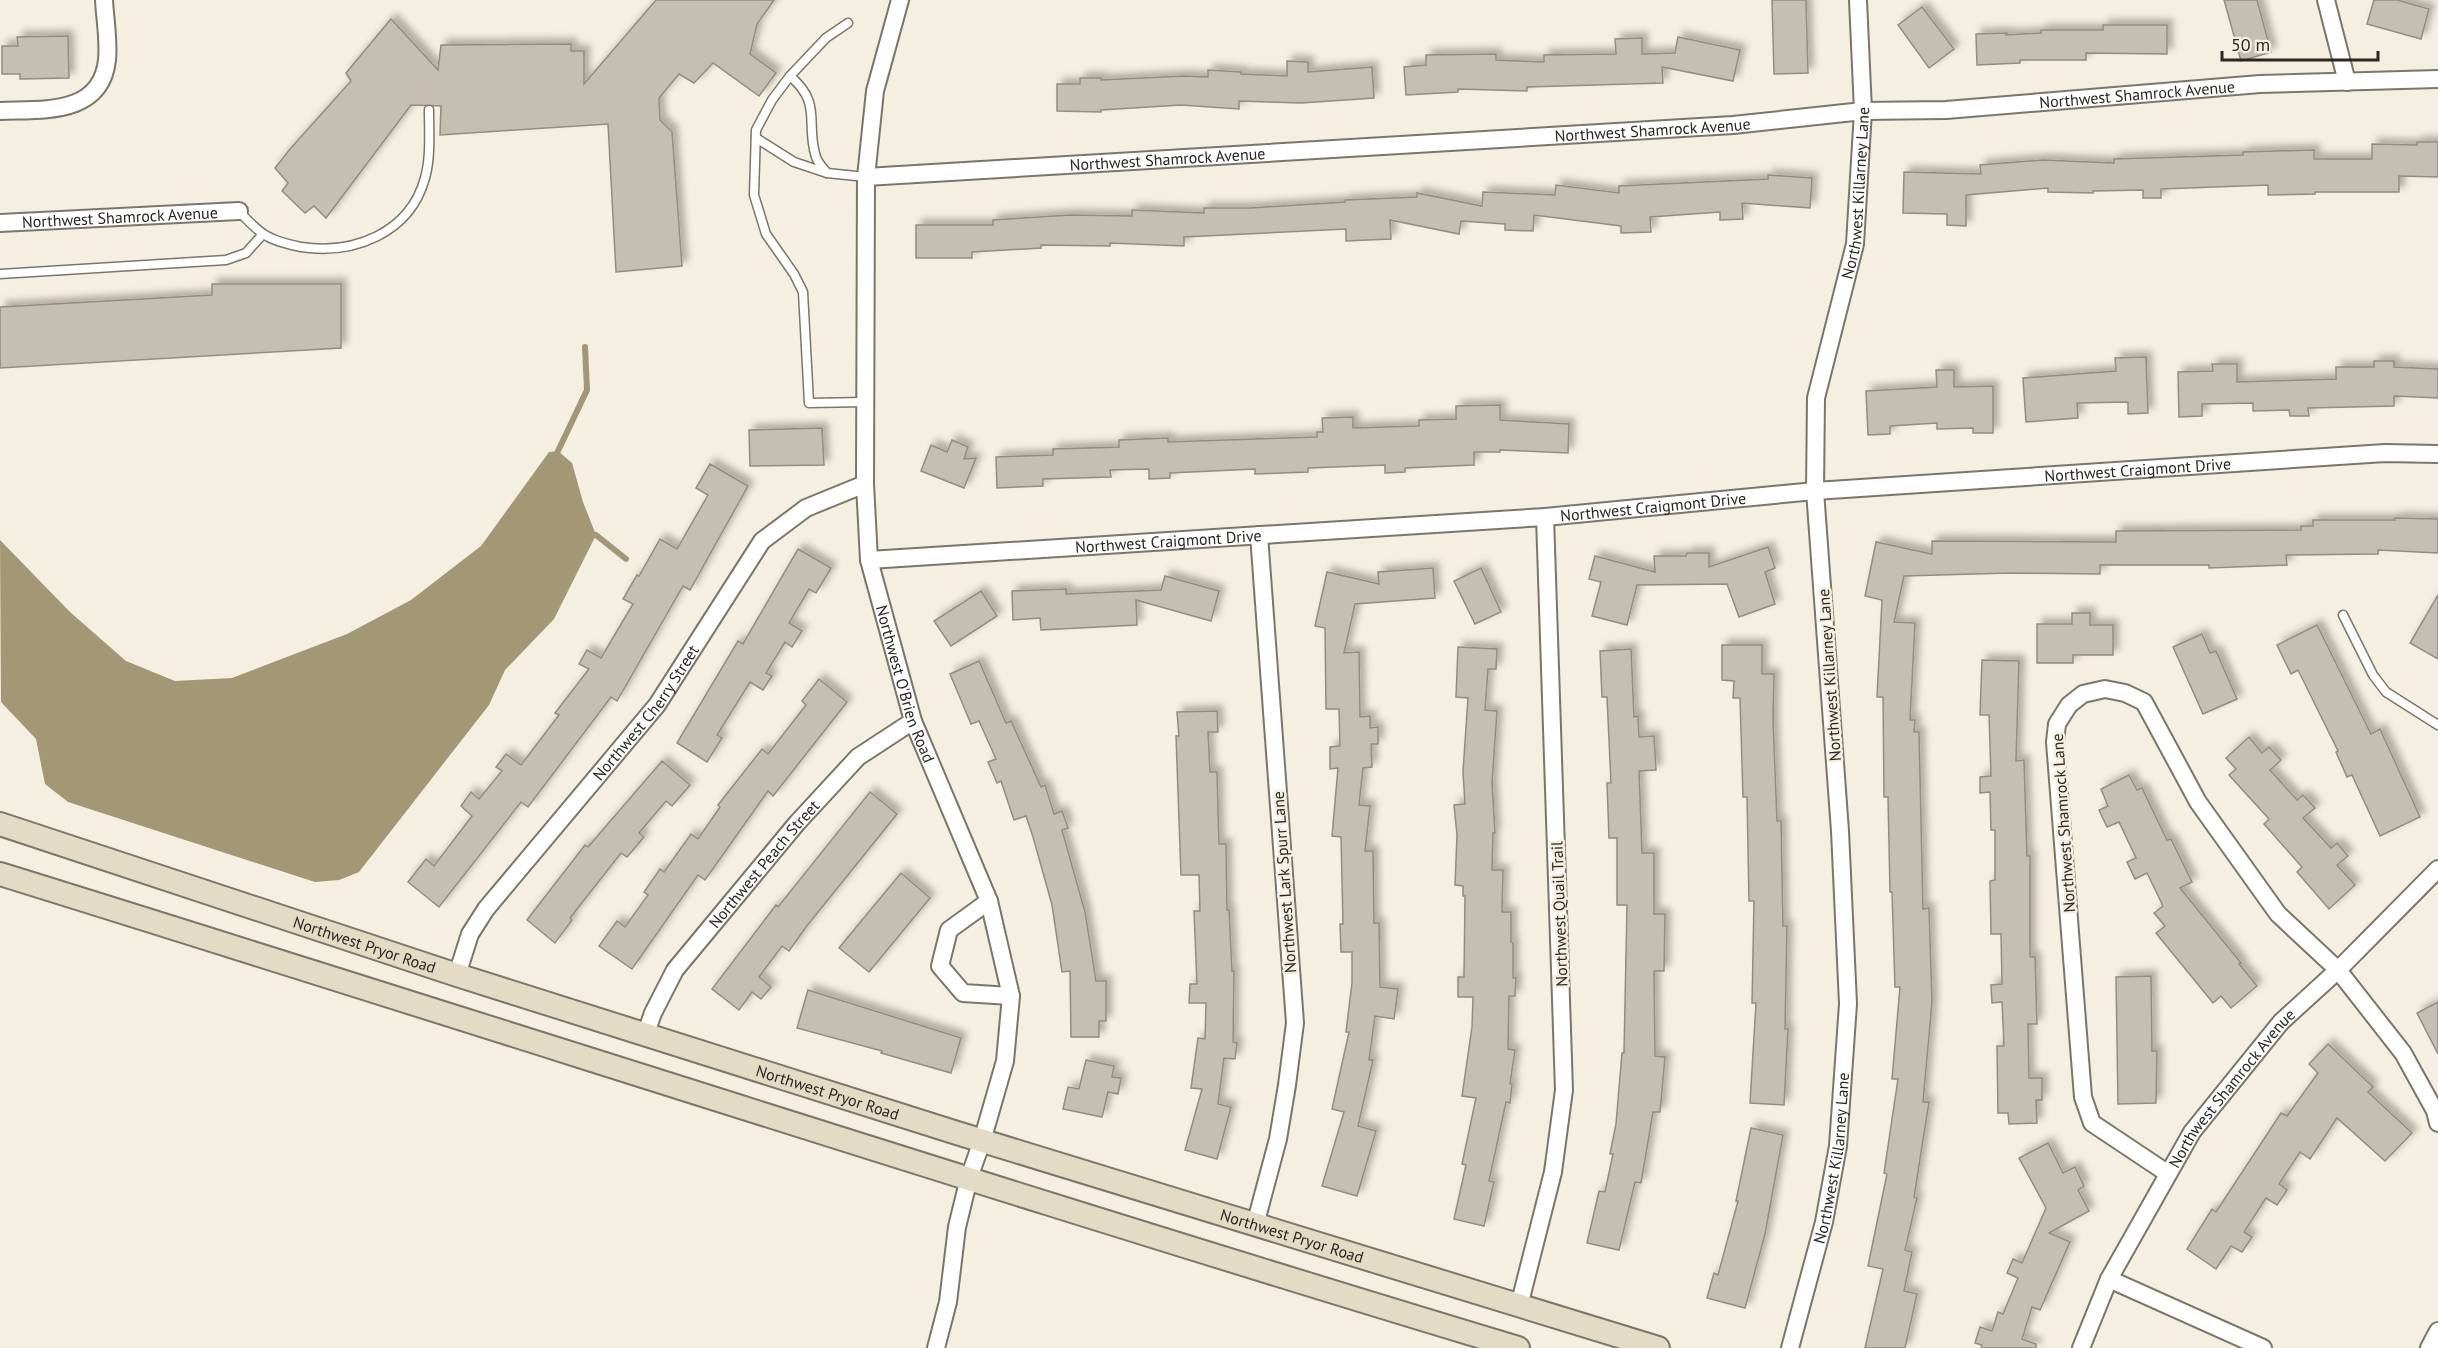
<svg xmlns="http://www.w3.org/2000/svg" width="2438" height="1348" viewBox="0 0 2438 1348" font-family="'PT Sans',sans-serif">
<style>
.water{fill:#a49775}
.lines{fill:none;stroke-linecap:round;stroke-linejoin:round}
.stream{stroke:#a49775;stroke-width:6}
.building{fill:#c4bfb1;stroke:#928d80;stroke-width:1.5;filter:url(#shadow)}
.lane-casing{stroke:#7b7669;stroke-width:11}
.street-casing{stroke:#7b7669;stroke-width:20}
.secondary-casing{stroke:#7b7669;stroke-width:26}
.lane{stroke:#fff;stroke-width:8}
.street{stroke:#fff;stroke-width:16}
.secondary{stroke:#e3dbc3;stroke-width:22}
.labels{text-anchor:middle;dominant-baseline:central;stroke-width:5;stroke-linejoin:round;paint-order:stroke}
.street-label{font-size:16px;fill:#292722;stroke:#f4efe0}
</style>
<defs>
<filter id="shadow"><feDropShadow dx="5.5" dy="-5.5" stdDeviation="3" flood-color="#0004"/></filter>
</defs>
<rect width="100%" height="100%" fill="#f4efe0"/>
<path class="water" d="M558,451L572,463L583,502L596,535L554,619L505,670L489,705L359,872L339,880L315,882L68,802L45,784L36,739L1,702L0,540L70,612L126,661L175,681L232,678L347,634L411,600L481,546L549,452Z"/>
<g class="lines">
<g class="stream">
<path d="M558,451L587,390L585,347"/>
<path d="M596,535L626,559"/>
</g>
</g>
<g class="building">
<path d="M656,0H774L757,24L750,54L776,73L759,96L713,63L694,83L679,74L659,98L660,120L672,132L682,266L616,272L608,124L440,135L441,106L411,105L326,218L314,206L305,213L282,191L288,183L275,168L290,149L351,81L346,73L391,19L438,70L441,45L571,44V51H584V84Z"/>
<path d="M1772,0H1806L1808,73L1774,74Z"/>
<path d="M2224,0H2257L2271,52L2241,61Z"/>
<path d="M2374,0H2397L2429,9L2421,39L2367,24Z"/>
<path d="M1922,7L1954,49L1929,68L1898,25Z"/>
<path d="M2103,25H2167V54L2086,53V60H2020V63L1977,65L1976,34L2007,33L2006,35L2041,33V30H2103Z"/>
<path d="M68,36L69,78L20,79V74H2V46H18L17,37Z"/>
<path d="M1678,37L1740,50L1733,81L1662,67L1663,83L1527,87V91L1458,89V92L1406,95L1404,67L1426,65V55L1496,54V60L1544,62V55L1616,54L1615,39L1642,38V54L1675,53Z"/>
<path d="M1287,61L1308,62V72L1372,67L1374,98L1301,103L1239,101V109L1181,105L1101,110V112L1057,111V84H1080V78H1101V80L1184,76L1208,77V70L1241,72V74L1287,76Z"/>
<path d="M2417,142H2438V177L2399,176V192H2315V194L2268,195V185L2161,189V198H2143V190L2093,191V193L2048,192V188L1966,195V226L1947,225V214L1903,213L1904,172L1981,174L1980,165L2043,160L2114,163V159L2243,155V152L2314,150V159H2372V144L2417,145Z"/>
<path d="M1768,175L1812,178L1810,208L1742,203L1743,219L1720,220V212L1650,217L1651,232L1621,233V226L1534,215L1533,231L1505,230V224L1461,221L1459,234L1390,220L1391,239L1346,241V229L1184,237V246L1110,243V246L1041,245V248L972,252V258H916V225H993V220L1070,215L1132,216V210L1204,213V208H1250L1345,202V200L1417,197V193L1482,206L1483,192L1555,195L1556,185L1619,193V186L1768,179Z"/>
<path d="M212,284H341V348L0,368V307L212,295Z"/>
<path d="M2146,357L2148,413L2128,414V402L2077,403L2078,418L2026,422L2023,378L2116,371L2115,358Z"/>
<path d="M2374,361H2394V367L2438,369V398L2394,396V406L2308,408L2309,416H2290L2289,410L2253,411V403L2202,404V416L2179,417L2178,372L2213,371L2212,364H2237V382L2336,379V367H2374Z"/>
<path d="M1936,370H1954V387L1993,386V433H1973V428L1937,429V423L1890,426V434L1868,435L1866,391L1937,387Z"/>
<path d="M1500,405V420L1569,424L1568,453L1500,450V452H1474V465L1405,468V472L1385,473V465L1308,468V472L1255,474V469L1170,473V478L1149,479V469L1110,470L1111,477L1043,479V486L997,488L996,457L1053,455V449L1119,447V440L1168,438V442L1317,437V432H1323L1322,418L1353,417V428L1419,426V420L1456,419V406Z"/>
<path d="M822,428L824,465L750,466L749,430Z"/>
<path d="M952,440L968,447L964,459L976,458L964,488L921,471L931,445L947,452Z"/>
<path d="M710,464L748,486L690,590L683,586L617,701L611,697L528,807L521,802L439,907L408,882L426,859L434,866L472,816L461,806L471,792L479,799L502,771L496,767L506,754L521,765L559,715L555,713L589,669L579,664L587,650L601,658L633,604L623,599L637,575L639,576L660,539L677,549L708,495L696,488Z"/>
<path d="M2395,518L2438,519V553L2378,550V554L2286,555L2287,565L2209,568V565H2100V574L2009,573L1904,576L1894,622L1915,623L1910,720H1915L1914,732H1919L1923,909L1929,908L1932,1002L1923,1102H1929L1914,1197L1917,1198L1905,1250L1912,1252L1904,1291L1917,1294L1905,1348H1865L1883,1269L1868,1266L1887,1174L1884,1173L1898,1079H1892L1900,987H1895L1892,892H1890L1888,797H1884L1883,697H1877L1882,600L1865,596L1876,542L1932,554V541L2116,542V531L2301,530V526H2313V520H2395Z"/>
<path d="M1768,547L1775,568L1765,572L1775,604L1739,617L1727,584L1637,585L1627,625L1592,616L1601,582L1589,579L1595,556L1655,572L1654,556H1686L1687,553H1709V567Z"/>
<path d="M798,549L831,568L816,593L809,589L789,623L802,631L792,647L785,642L766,673L772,676L763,690L750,682L717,735L722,738L707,762L677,743L738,641L743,644Z"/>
<path d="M1433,568L1435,598L1355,604L1344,653L1359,652L1360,717L1370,716V728L1378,727V744H1371L1372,767L1363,768L1359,805L1370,806L1365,851H1373L1374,923H1379L1380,987L1398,989L1394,1019L1375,1016L1369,1060H1373L1358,1126L1376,1131L1357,1196L1322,1186L1344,1112L1332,1109L1349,1032H1346L1352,983V952H1341L1340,924H1343L1341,837L1332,836L1338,768L1330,769V747L1340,746L1339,709H1326L1325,628L1315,626L1327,572L1379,584L1378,572Z"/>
<path d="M1481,568L1501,612L1475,624L1454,581Z"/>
<path d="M1165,576L1219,591L1211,621L1136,600L1137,625L1041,630L1040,618L1013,620L1012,591L1066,589V594L1161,590Z"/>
<path d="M981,591L997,616L951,646L934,621Z"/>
<path d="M2438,595V659L2410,643Z"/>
<path d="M2072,613H2090V625H2113V655H2073V663H2037V624H2072Z"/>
<path d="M2317,625L2371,734L2380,729L2420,817L2380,836L2352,775L2347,777L2336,752L2338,751L2298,670L2291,674L2277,645Z"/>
<path d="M2202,634L2210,653L2216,651L2237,699L2203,714L2173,647Z"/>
<path d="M1722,645H1762V674H1774L1773,719L1777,821H1781L1783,926H1787L1785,1029H1788L1784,1105L1750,1103L1756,1003H1752L1754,901H1749L1747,797H1743L1740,698H1733L1734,681L1722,680Z"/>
<path d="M1458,647L1497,649L1496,669H1488L1485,710L1497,711L1492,783L1495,833H1493L1492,870H1503L1502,912H1511V942L1513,943V978H1516L1515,996H1509L1508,1049L1515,1050L1510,1084H1512L1510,1103L1506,1102L1489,1181L1494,1182L1484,1226L1454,1219L1466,1165L1462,1164L1476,1098L1462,1096L1472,1027L1473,997H1458V977H1464L1465,896H1463V886L1455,885L1457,835L1454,805L1465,804L1463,772L1468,698L1456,697Z"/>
<path d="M1631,649L1634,717L1638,716L1639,737L1654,736L1656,770L1639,771L1642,853H1654V914H1665L1664,971H1654L1655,1056L1665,1057L1660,1112H1653L1641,1183L1635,1182L1619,1250L1587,1243L1599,1191L1605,1192L1613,1154H1610L1616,1124L1622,1053H1624L1627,905H1617V838H1609L1607,783H1611L1607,697H1602L1600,651Z"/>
<path d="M1982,660L2019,661L2016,761L2024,760L2027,856H2030V957H2035L2037,1024H2028L2029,1078H2042V1100H2036L2037,1123L2009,1124L2008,1113H1998L1997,1046H2004L2002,1002L1992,1003L1991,985L2002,984L2001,934H1991L1990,881L1995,880V830H1991L1990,792L1980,793V777L1991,776L1989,715H1980Z"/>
<path d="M979,661L1006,723L1011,721L1041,787L1045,785L1054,814L1062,811L1068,828L1062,830L1085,912L1096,981H1106V1021H1099V1037H1071L1070,971L1062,972L1052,905L1033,837L1026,816L1014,820L1001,781L997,783L988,762L996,759L979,721L971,724L950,674Z"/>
<path d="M819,679L847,702L773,796L768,791L705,880L698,875L632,969L599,946L617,921L625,927L648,895L644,892L660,869L664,872L691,834L698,839L720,807L718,805L762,749L768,754L806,705L802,701Z"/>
<path d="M1217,711L1218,732H1208L1210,772H1217L1219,844H1226L1227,910H1229L1232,971H1234L1233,1042L1237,1043L1235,1059L1224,1058L1218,1104L1231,1107L1217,1159L1185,1150L1202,1089L1191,1088L1198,1038L1205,1039L1206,1003H1189L1190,984H1197L1194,911H1200L1199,875H1181L1176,736H1179L1177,712Z"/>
<path d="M2249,737L2262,753L2269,747L2281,760L2270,770L2297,800L2303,795L2315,808L2303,818L2331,848L2337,843L2348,856L2337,865L2355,885L2329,909L2297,872L2302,867L2264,824L2269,819L2229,775L2236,769L2226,758Z"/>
<path d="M662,761L690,785L672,806L666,801L639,833L644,837L627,857L621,853L570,918L572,920L555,943L527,920L585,845L588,847Z"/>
<path d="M2129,775L2137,790L2142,788L2167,840L2171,839L2192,882L2180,888L2241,963L2239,964L2257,986L2231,1008L2221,996L2213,1003L2156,933L2165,926L2154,913L2163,906L2147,873L2135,879L2127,862L2136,858L2119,822L2107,827L2099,810L2108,806L2101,789Z"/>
<path d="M870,792L897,814L806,927L789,951L782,946L759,977L771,987L761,999L752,992L739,1010L712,989L776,905L778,907Z"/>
<path d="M901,873L930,898L869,972L839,948Z"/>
<path d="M2151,976L2152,1051H2157L2156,1103L2118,1104L2116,977Z"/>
<path d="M808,990L961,1038L951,1073L881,1053L882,1051L797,1028Z"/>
<path d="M2438,1002V1054L2417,1013Z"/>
<path d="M2328,1044L2373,1087L2368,1092L2412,1133L2385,1161L2337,1118L2310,1159L2300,1152L2279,1184L2287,1190L2277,1205L2266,1198L2244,1232L2252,1237L2242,1252L2231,1246L2216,1269L2187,1249L2212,1209L2216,1212L2281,1113L2287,1116L2318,1073L2309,1064Z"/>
<path d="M1086,1060L1114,1066L1112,1077L1121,1078L1118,1094L1108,1092L1102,1117L1063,1109L1068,1087L1079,1089Z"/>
<path d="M1751,1128L1783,1135L1765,1234L1745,1308L1707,1298L1714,1273L1718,1275L1738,1201H1736Z"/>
<path d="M2048,1143L2063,1173L2075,1167L2084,1186L2078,1190L2089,1211L2049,1233L2070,1242L2040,1310L2032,1307L2022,1339L2036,1344V1348H1981L1982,1345L1975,1343L1980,1327L1992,1331L1998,1312L2003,1314L2018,1278L2007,1273L2013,1259L2022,1263L2046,1208L2019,1158Z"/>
</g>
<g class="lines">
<g class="lane-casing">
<g id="lane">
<path d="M848,23L826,38L790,76L772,100L756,130L754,195L766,234L794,274L803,292L809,403L865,402"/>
<path d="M790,76C823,104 805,123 816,157C818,163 823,168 827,173"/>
<path d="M756,138L794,162L827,173L866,177"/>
<path d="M239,211C246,219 254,227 262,233C273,241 288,244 301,247C354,255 410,233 425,178C431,157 429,132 429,110"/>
<path d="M0,274L226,260L246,253L263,234"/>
<path d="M2343,615L2373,675L2386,692L2438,725"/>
</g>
</g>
<g class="street-casing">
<g id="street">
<path id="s1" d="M900,0L875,91L866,177L865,484L869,560L913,721L989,901L1011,996L1005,1061L982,1141L969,1178L957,1227L948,1302L936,1348"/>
<path d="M2326,0L2347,82"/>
<path d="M0,111C42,109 101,116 107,60C109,41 105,19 104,0"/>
<path id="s2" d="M866,177L1733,125L1863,111L1946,110L2260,84L2438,79"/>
<path id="s3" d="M0,223L239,211"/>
<path id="s4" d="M869,560L1545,517L1815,491L2385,453L2438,454"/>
<path d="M989,901L949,930L940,966L963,993L1011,996"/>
<path id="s5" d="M457,975L470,934L486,909L657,705L762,541L806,508L865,484"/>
<path id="s6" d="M646,1033L653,1013L675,970L797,823L858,757L913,721"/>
<path d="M2167,1173L2092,1123L2083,1097L2055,742L2057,724L2069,705L2083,694L2105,689L2125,693L2144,702L2198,802L2278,914L2338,970L2403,1053L2435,1111L2438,1123"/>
<path d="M1255,1225L1278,1139L1287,1085L1295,1023L1259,535"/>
<path d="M2109,1279L2263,1348"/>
<path d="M1519,1306L1553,1172L1564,1090L1545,517"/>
<path id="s7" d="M1790,1348L1824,1222L1838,1146L1848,1004L1840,831L1815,491L1816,398L1855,244L1863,111L1858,0"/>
<path id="s8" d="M2081,1348L2109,1279L2192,1132L2281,1022L2338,970L2438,869"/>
<path d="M2429,1348L2438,1331"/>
</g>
</g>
<g class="secondary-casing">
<g id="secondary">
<path id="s9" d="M0,824L457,975L957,1133L1658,1348"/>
<path d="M0,874C506,1031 1010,1195 1518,1348"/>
</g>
</g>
<use href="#lane" class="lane"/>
<use href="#street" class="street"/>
<use href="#secondary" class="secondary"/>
</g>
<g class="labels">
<g class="street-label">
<text stroke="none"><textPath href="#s2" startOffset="1274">Northwest Shamrock Avenue</textPath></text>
<text stroke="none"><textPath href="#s2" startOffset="788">Northwest Shamrock Avenue</textPath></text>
<text stroke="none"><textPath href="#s2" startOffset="302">Northwest Shamrock Avenue</textPath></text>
<text stroke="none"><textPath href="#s7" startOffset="1167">Northwest Killarney Lane</textPath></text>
<text stroke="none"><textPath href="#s3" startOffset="120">Northwest Shamrock Avenue</textPath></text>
<text stroke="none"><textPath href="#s4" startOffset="1272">Northwest Craigmont Drive</textPath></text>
<text stroke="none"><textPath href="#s4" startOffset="786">Northwest Craigmont Drive</textPath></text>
<text stroke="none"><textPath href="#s4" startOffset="300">Northwest Craigmont Drive</textPath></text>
<text transform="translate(1829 675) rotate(-94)">Northwest Killarney Lane</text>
<text stroke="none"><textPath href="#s1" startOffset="693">Northwest O'Brien Road</textPath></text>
<text stroke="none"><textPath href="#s5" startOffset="326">Northwest Cherry Street</textPath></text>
<text transform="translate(2063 823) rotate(-94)">Northwest Shamrock Lane</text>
<text stroke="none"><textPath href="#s6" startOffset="208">Northwest Peach Street</textPath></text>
<text transform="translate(1284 882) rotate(-94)">Northwest Lark Spurr Lane</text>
<text transform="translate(1559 914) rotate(-92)">Northwest Quail Trail</text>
<text stroke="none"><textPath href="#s9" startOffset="384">Northwest Pryor Road</textPath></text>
<text stroke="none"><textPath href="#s8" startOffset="302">Northwest Shamrock Avenue</textPath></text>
<text stroke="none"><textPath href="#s9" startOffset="870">Northwest Pryor Road</textPath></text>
<text stroke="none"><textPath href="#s7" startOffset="195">Northwest Killarney Lane</textPath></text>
<text stroke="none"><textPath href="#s9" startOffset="1356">Northwest Pryor Road</textPath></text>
</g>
</g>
<path d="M2222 51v9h156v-9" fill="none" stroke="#292722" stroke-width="3"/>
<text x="2231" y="51" font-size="18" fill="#292722" stroke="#f4efe0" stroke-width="4.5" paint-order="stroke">50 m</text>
</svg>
